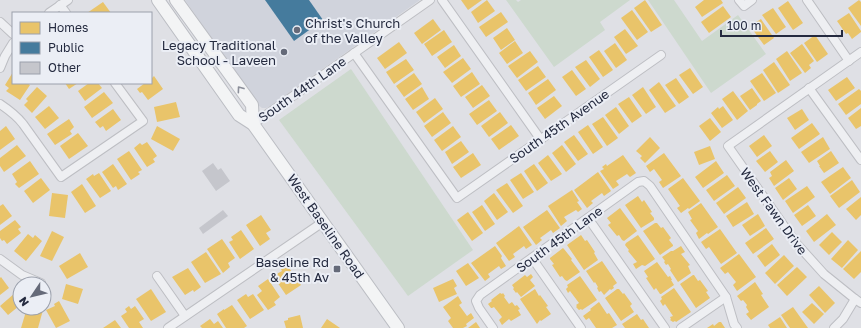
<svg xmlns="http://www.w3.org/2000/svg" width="861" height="328" viewBox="0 0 861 328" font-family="'Golos Text',sans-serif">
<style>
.built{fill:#d0d3dc}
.green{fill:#cdd9ce}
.homes{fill:#e9c46a}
.public{fill:#457b9d}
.building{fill:#c5c6cc}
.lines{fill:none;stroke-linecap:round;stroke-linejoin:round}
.street-casing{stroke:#bdbec3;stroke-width:10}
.primary-casing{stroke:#bbbdc3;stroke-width:14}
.street{stroke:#eeeff2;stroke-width:8}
.primary{stroke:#f3f4f5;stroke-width:12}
.oneway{stroke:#8c8f9a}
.poi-dot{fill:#656a79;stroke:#ebeef5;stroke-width:1.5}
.labels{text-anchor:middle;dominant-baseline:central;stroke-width:4;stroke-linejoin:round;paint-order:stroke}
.poi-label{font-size:13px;fill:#242a3f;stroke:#ebeef5;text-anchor:end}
.street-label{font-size:13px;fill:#242a3f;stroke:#ebeef5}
</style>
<rect width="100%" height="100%" fill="#dfe0e5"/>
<path class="built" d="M185,0H420L270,106L266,108H262L258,105Z"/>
<g class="green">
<path d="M506,0H516L518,2L521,0H630L600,22L605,30L554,67Z"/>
<path d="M648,0H674L702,41L738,15L766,54L711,93Z"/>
<path d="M351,69L473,250L408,296L279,120Z"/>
</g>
<g class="homes">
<path d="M461,0H482L468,10Z"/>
<path d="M487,0L495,11L478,23L471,12Z"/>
<path d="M645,0L662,25L651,32L634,8Z"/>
<path d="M704,0H721L723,3L702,17L695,7Z"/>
<path d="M859,0L861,2V26L848,8Z"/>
<path d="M788,1L803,23L793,30L778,8Z"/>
<path d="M103,2L111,13H87Z"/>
<path d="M723,6L731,17L709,33L701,22Z"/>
<path d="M773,8L786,27L776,34L762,15Z"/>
<path d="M632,10L648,32L637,40L621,18Z"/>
<path d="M501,12L508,22L486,37L479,27Z"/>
<path d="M849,13L861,31V32L852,39L848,33L846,34L837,21Z"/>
<path d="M433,19L441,30L422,44L414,33Z"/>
<path d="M761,19L774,38L764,45L750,26Z"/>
<path d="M507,28L515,40L501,50L493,38Z"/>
<path d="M625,29L638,46L626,54L614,37Z"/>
<path d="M444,30L452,42L432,56L424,44Z"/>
<path d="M815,35L828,54L817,62L804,43Z"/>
<path d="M515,41L523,53L507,64L499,53Z"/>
<path d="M399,42L407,53L385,69L377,58Z"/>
<path d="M615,43L627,60L616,68L604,51Z"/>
<path d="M802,44L814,61L809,65L811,68L805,73L790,53Z"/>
<path d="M454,45L461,56L445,68L437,57Z"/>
<path d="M599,50L613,70L603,77L589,57Z"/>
<path d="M530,51L538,62L517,78L508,66Z"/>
<path d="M787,51L802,73L790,81L776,59Z"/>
<path d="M463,58L471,69L452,83L443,72Z"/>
<path d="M406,59L414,70L394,84L386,72Z"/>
<path d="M586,60L600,79L590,87L575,67Z"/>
<path d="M774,62L790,85L778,93L763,70Z"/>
<path d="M538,66L546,77L526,91L518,80Z"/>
<path d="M690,68L703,87L693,94L679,75Z"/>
<path d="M572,70L586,89L576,96L562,77Z"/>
<path d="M13,72V83H27L30,85L20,100L6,91L9,88L5,85Z"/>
<path d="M472,72L480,84L461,97L453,86Z"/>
<path d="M414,73L422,84L404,97L396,86Z"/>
<path d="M762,73L776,93L764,101L750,81Z"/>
<path d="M154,76L163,89L148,100L142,92L140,93L137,89L145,83H151V79Z"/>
<path d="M847,77L855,88L836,101L828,90Z"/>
<path d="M676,78L689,97L679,104L665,85Z"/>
<path d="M548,79L556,90L536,105L528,93Z"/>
<path d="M659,82L676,106L665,113L649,90Z"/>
<path d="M65,83H78L69,89Z"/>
<path d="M89,83H91L92,84L94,83H98L102,88L85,101L78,91Z"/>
<path d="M482,85L490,96L473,108L465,97Z"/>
<path d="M37,87L47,96L32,113L24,105L28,101L26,99Z"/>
<path d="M422,87L429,99L413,110L405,99Z"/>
<path d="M643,87L656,107L646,114L632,95Z"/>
<path d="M752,88L761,101L757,104V105L750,110L740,96Z"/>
<path d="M859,89L861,91V104L846,115L838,104Z"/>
<path d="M733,91L748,111L737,120L722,99Z"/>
<path d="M104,92L113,103L92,118L84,107Z"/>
<path d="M554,96L562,106L545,119L537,108Z"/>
<path d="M629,97L642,116L632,123L618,104Z"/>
<path d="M435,98L443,109L424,123L416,112Z"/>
<path d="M489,100L497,111L477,125L469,114Z"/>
<path d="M176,102L180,117L157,122L154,107Z"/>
<path d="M49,106L59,118L45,129L35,117Z"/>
<path d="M723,106L733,120L722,128L711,113L718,107L719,109Z"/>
<path d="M616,107L629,126L619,134L605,115Z"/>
<path d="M861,108V126L856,129L848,118Z"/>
<path d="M113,109L121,120L106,131L103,126L100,128L95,122Z"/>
<path d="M802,109L809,120L795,130L787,118Z"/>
<path d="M443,112L451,123L432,137L424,126Z"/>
<path d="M500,112L508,123L489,137L481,126Z"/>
<path d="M603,117L618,138L607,146L592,124Z"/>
<path d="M710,118L721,132L710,141L699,126Z"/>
<path d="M69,119L74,127L70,131L72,134L55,145L47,134Z"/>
<path d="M812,123L820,134L799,149L791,138Z"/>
<path d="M511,125L519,136L499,150L491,139Z"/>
<path d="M588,125L603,147L593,154L578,132Z"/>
<path d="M6,126L15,139L0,150V131Z"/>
<path d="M157,126L180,139L173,151L151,139Z"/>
<path d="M453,126L461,137L442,151L434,140Z"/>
<path d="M78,133L88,146L69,159L60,146Z"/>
<path d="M574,135L588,154L578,161L564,142Z"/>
<path d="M764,135L772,146L757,157L749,146Z"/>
<path d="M650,137L660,148L645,163L640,158L642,156L636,151Z"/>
<path d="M823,137L830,149L809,163L801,152Z"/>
<path d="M461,141L469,152L452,164L445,152Z"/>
<path d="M147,142L157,156L153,159L155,162L147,167L134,148L140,143L142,145Z"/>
<path d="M17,145L26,156L4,172L0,166V158Z"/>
<path d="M562,145L576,164L566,172L552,153Z"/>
<path d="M710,146L715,159L699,165L694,152Z"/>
<path d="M129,151L142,170L138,172L140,174L131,180L117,159Z"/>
<path d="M770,151L778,162L765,172L756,161Z"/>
<path d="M831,151L839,163L824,173L819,166H820L817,161Z"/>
<path d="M473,153L481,165L461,178L453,167Z"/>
<path d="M664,153L681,176L663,188L659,182L662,180L654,169L650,172L646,166Z"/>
<path d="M548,155L562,174L551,181L538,163Z"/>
<path d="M623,155L636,173L630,177L627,174L616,181L619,185L613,189L600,171L604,169L602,167L606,164L607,166Z"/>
<path d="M786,160L794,171L774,186L769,178L772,176L770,172Z"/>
<path d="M30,161L39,174L19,188L15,184L17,182L12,174Z"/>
<path d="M716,161L724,173L703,188L695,177Z"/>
<path d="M113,164L127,184L118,190L116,186L113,188L102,172Z"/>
<path d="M534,164L548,183L537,191L524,171Z"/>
<path d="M843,167L851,178L830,194L821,182Z"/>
<path d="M598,172L611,191L604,196L602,193L591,201L593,203L587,208L574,190Z"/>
<path d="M99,173L111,191L100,198L86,179L93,174L94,176Z"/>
<path d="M521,173L534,192L523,199L510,180Z"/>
<path d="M727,175L735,186L714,201L706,190Z"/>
<path d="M41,178L50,190L33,203L24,191Z"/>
<path d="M683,178L700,201L689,209L688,208L681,213L677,208L680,206L668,189Z"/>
<path d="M789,178L797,189L783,200L775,188Z"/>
<path d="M852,180L860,192L839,208L830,196Z"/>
<path d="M507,183L523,206L513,213L496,190Z"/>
<path d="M82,184L96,206L85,213L71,192Z"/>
<path d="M807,186L815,197L793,213L785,201Z"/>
<path d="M738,187L746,198L724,214L716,203Z"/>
<path d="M572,190L579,201L577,202L582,209L578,212L576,210L564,217L567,221L561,226L548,206Z"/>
<path d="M52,193L68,195L65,218L49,216Z"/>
<path d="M494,193L508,212L497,220L484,201Z"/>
<path d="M638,196L642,202L644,200L652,212L650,213L654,218V220L641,228L625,205Z"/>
<path d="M861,197V215L856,220L846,209Z"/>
<path d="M747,202L754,214L733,227L726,216Z"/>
<path d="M701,203L718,227L708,234L707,233L699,239L696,233L698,231L690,220L692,219L688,212Z"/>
<path d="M3,204L12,216L0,225V206Z"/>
<path d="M482,205L495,224L485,231L472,212Z"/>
<path d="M808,205L816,216L802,226L794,215Z"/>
<path d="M620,208L637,231L624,241L622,240L619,235L617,236L608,225L611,223L607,218Z"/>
<path d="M547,210L560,228L553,233L551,230L540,238L542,240L536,245L523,227Z"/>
<path d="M468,212L483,233L472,241L457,220Z"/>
<path d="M758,214L765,226L750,236L742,225Z"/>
<path d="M827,214L836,225L814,242L806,231Z"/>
<path d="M261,215L271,230L266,233L270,239L260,246L246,225Z"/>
<path d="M15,220L21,227L18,229L21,233L7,244L4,240L2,241L0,238V231Z"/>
<path d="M655,223H657L661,228L663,227L671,238L669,240L673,245V246L660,255L643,231Z"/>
<path d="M519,226L532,245L526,249L524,246L513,254L515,257L509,261L496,243Z"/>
<path d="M766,228L774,239L753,254L745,243Z"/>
<path d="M720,229L737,253L721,264L709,247L706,249L701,242Z"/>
<path d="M241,230L254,249L240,259L229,242L233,240L231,237Z"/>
<path d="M52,231L64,237L52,261L40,256Z"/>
<path d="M832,232L842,242L829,255L819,245Z"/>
<path d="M28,234L33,238L35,235L42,241L26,261L14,251Z"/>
<path d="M581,235L585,241L587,240L595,252L594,253L598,260L584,270L567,245Z"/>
<path d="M638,235L655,259L645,266L642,265L636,269L633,264L637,262L628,251L629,250L625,245L626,243Z"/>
<path d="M222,239L235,258L228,263L230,267L223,273L207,249Z"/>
<path d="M848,240L858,250L842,268L831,259Z"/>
<path d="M772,244L780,255L765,267L757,256Z"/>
<path d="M495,246L502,256L501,258L506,266L501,269L499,266L488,274L490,277L485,281L471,263Z"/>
<path d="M681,246L685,252L681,254L690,265L688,266L691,273L678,282L670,270L671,269L668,264L666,265L664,262L665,261L662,257L671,251H673Z"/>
<path d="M563,248L564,249L572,259L571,260L580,272L567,281L565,280L562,276L560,277L552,265L554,264L550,259V258Z"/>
<path d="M861,251V272L854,279L843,269Z"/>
<path d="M206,252L221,274L205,283L191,262Z"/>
<path d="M80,253L88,267L67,279L59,266Z"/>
<path d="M739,254L756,277L737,291L733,285L736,282L728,272L725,274L720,268Z"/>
<path d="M784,255L794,266L775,284L765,273Z"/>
<path d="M602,261L617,283L613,286L614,288L611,290L610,289L604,295L601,291L599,292L597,288L598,287L595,282L594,283L586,271Z"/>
<path d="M657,262L668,277L670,276L672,280H671L674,285L661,294H660L656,288L654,290L646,278L648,277L644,271Z"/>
<path d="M468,263L479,278L466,286L456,271Z"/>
<path d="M287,265L301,285L286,295L273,276L282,271L281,269Z"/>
<path d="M797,267L807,277L787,296L777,285Z"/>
<path d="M188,268L201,287L194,292L193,290L185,295L172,277Z"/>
<path d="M531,274L533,277L530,280L535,286L521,297L517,292L516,293L513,289L514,288L512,285L525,275L527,277Z"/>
<path d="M693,275H694L698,281L700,280L708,291L706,292L710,298L696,308L680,284Z"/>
<path d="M580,276L597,300L582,310L581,309L579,310L576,307L577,306L576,305L579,303L570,291L568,293L566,289L568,287L567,285Z"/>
<path d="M1,277L9,288L0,295V278Z"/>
<path d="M268,279L280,297L274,302L276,305L268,310L257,295L262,291L258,286Z"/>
<path d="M453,279L457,286L454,288L457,294L439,302L433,288Z"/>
<path d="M755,282L763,294L761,295L769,307L751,320L746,314L749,312L746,307L747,305L743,300L741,301L737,296Z"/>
<path d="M66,284L83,289L78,304L62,299Z"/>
<path d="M819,286L835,303L825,313L809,295Z"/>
<path d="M674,288L691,312L676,322L675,321L673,322L670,320L671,319L670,317L673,316L665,304L663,306L660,301L662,299L661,297Z"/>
<path d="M151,289L166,312L151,321L136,299Z"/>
<path d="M535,289L539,296L540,295L548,306L546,307L551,314L541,321L540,320L537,324L520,299Z"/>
<path d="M617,289H619L623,294L624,293L632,304L630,306L634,312L621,321L605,298Z"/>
<path d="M15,293L20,299L16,303L19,306L8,315L0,306Z"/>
<path d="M500,293L502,294L503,293L505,296L504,297L509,304L512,302L515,306L517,305L520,309L518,310L521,315L511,321L509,319L502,325L499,320L502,317L494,307L492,308H491L488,304L492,301L491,300Z"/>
<path d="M246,294L248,297L253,294L264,310L250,319L237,300Z"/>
<path d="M458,296L462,303L459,305L467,316L471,313L474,318L466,324L467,326L463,328H453L448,321L451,318L443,307Z"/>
<path d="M59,301L70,321L56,328L46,310L55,306L54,304Z"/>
<path d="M599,302L607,314L609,313L617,325L612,328H596L589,318L586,320L583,316L591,310L590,309Z"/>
<path d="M812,303L824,314L814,324L802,312Z"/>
<path d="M232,305L247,326L244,328H226L217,314L224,309V310Z"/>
<path d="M129,306L131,309L135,306L144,319L139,322L143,328H129L121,316L127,312L125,309Z"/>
<path d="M793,307L808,328H790L781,315Z"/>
<path d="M27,308H37L43,310L38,328H21Z"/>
<path d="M637,314L641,320L643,319L649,328H625L622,324Z"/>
<path d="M300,315L303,328H286L284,321L288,320V318Z"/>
<path d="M780,317L787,328H770L768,325Z"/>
<path d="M210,319L214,324L218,321L223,328H202L200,326Z"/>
<path d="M327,319L340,328H321Z"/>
<path d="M115,320L121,328H103Z"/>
<path d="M476,322L480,328H468Z"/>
<path d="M719,322H721L725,328H707L713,324L714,326Z"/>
</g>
<path class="public" d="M265,0H309L323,20L294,41Z"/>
<g class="building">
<path d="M213,163L218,170L221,168L230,181L216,191L202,171Z"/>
<path d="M223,210L228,216L203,234L199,228Z"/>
</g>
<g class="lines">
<g class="street-casing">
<g id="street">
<path d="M442,0L541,140"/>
<path d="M739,0L744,6L752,0"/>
<path d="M807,0L849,61"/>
<path d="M60,5L66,13"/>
<path d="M49,13L68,0"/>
<path d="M0,22L13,34"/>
<path d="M861,52L728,146L796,243L824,274L855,299L861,303"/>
<path d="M354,53L457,198L661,55"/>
<path d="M0,68L5,56L13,43"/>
<path d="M809,88L861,160"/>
<path d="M0,104C9,110 16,115 23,124L61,177L143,121L115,83"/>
<path d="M253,124L430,0"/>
<path d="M588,218L665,328"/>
<path d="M532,258L581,328"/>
<path d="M0,259L22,275L41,283"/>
<path d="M157,276L185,316"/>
<path d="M168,328L323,222"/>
<path d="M493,328L479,308L476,301L480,295L638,182L644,181L650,186L726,297L734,324L737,328"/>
<path d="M681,328L726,297"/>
<path d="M834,328L843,319L855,299"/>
</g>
</g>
<g class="primary-casing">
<g id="primary">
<path d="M158,0L239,115L253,124L398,328"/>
<path d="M176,0L252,105L253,124"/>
</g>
</g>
<use href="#street" class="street"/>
<use href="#primary" class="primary"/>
</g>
<defs><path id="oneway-chevron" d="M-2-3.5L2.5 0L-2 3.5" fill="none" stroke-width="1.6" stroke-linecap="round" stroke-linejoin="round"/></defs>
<use class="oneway" href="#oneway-chevron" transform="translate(240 89) rotate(-126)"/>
<g class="poi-dot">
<circle cx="297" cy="30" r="4"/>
<circle cx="284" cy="52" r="4"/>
<rect x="333" y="265" width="8" height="8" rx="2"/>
</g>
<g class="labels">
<g class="poi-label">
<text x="305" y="23" text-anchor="start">Christ's Church<tspan x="305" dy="15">of the Valley</tspan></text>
<text x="276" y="45">Legacy Traditional<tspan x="276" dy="15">School - Laveen</tspan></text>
<text x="329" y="262">Baseline Rd<tspan x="329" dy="15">&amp; 45th Av</tspan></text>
</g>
<g class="street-label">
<text transform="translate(302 89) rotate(-35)">South 44th Lane</text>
<text transform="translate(559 126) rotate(-35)">South 45th Avenue</text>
<text transform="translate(774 211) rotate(54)">West Fawn Drive</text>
<text transform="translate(326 226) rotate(55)">West Baseline Road</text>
<text transform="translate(559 239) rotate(-36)">South 45th Lane</text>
</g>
</g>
<rect x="12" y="12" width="140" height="72" fill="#ebeef5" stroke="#9ba0ac"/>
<rect x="20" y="22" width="20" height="12" fill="#e9c46a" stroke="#9ba0ac"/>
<text x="48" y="32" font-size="12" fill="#242a3f">Homes</text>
<rect x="20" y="42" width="20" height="12" fill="#457b9d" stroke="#9ba0ac"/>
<text x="48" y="52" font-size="12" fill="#242a3f">Public</text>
<rect x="20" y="62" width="20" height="12" fill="#c5c6cc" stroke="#9ba0ac"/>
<text x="48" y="72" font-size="12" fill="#242a3f">Other</text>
<g transform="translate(32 296) rotate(235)"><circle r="19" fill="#ebeef5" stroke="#9ba0ac"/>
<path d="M0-3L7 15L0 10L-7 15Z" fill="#656a79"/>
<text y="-6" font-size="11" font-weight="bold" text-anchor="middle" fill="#242a3f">N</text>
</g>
<path d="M721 30v6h121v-6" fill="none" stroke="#242a3f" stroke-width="2"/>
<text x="727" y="30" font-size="12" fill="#242a3f" stroke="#ebeef5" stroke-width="3" paint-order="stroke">100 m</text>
</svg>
